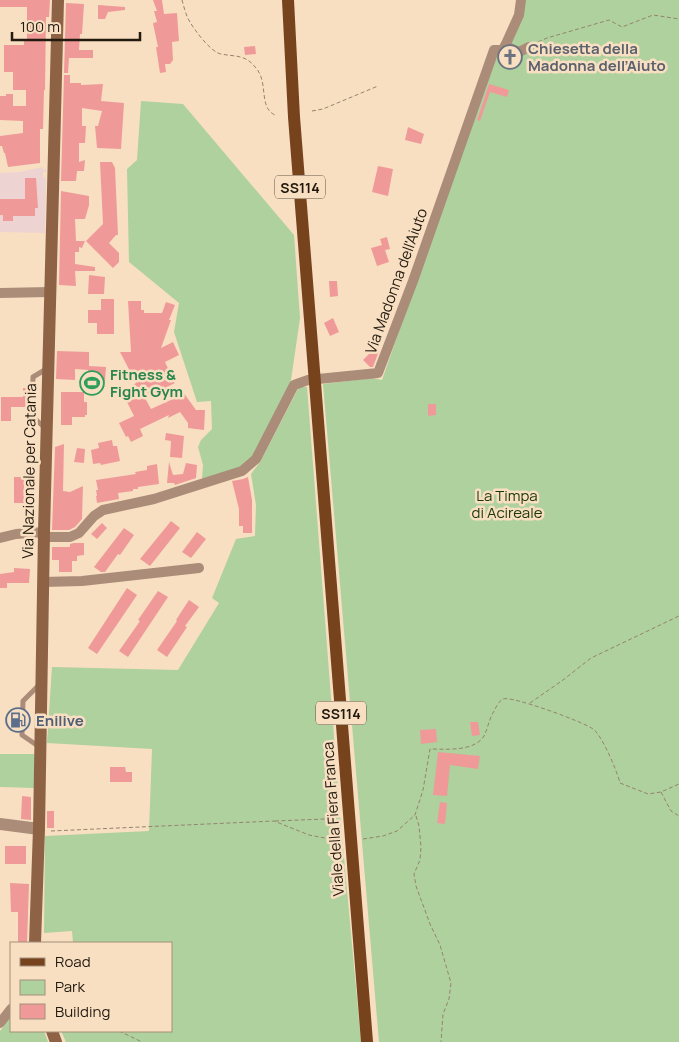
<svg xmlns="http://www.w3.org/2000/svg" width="679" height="1042" viewBox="0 0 679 1042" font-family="Manrope,sans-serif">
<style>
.education{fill:#edd3d1}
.green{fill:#aed19e}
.building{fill:#ef9a99}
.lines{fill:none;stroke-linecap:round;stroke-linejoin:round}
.path{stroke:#95836f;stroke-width:1;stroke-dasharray:4 2.5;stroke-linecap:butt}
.service{stroke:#ab8c79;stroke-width:5}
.minor{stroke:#ab8c79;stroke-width:10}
.tertiary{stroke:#ab8c79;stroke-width:12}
.secondary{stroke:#8d6245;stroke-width:12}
.primary{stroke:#77431d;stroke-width:12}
.labels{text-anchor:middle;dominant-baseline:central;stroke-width:5;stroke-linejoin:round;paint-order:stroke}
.shield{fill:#f8dfc2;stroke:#625445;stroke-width:1}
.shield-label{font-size:14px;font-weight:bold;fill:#22190f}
.worship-label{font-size:15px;font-weight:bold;fill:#5b616d;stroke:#f8dfc2;text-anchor:start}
.street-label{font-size:15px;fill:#22190f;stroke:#f8dfc2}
.leisure-label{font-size:15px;font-weight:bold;fill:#27864d;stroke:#f8dfc2;text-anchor:start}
.park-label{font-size:15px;fill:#1a3707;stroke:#f8dfc2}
.service-label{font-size:15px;font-weight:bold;fill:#4e5e75;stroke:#f8dfc2;text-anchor:start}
</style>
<rect width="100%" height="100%" fill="#f8dfc2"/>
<path class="education" d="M43,167V170L46,169V172H43V177L46,178L45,233L0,232V173L20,172Z"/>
<g class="green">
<path d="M524,0H679V1042H379L323,384L372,378L382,380L472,123L498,52Z"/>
<path d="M141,101L183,104L294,235L300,318L290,387L254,457L240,468L202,479L203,465L198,447L201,440L212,429L211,401L197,402L174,332L179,303L129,262L127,169L137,160Z"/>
<path d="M299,387H307L340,814L361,1042H66L61,1031H171V943H73L72,931L44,933L45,836L149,831L152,749L47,743L52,667L178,670L219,603L212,598L236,539L255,536L256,505L251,474L260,462Z"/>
<path d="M0,754H35V788L0,787Z"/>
<path d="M11,1017V1031H44L48,1042H0V1031Z"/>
</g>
<g class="building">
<path d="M0,0H50L49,17H46L45,90H44L43,129H40V163L8,167L5,153H4L2,146H0V136L23,133V121L0,120V96H6V94H13V106H26V90H13V72H4V45H24V40H27V7H0Z"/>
<path d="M153,0H162L164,14L177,13L179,41L172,42L173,60L170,64H165L166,72L160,73L156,47H158L153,23L157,22L154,11H157Z"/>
<path d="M66,3L84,4L82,34H80L79,50H93V58H69L68,73H64Z"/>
<path d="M98,5L125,7V10L108,12L105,19H98Z"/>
<path d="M255,46L256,54L245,55L244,47Z"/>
<path d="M64,75H70V83H81V85L103,84L101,101L124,103L121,149L97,148L95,126H98L102,111L82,108V126H86L85,143H79V162L85,160L84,171H77L76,181H61Z"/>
<path d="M489,84L509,90L507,97L490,92L480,121L477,120Z"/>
<path d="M408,127L424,134L421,144L405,140Z"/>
<path d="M100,162H112L115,168L118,235H116L109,243L119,253V262L113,268L86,241L103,224Z"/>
<path d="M378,166L393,169L388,196L372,192Z"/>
<path d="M25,178H36L38,208H35V216H13V221H3V215H0V199H25Z"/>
<path d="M61,191L89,196V205L85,219H75L76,241H85L82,248L79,247V252H75V264L95,267V271H75L76,286L59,285Z"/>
<path d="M387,237L390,249L385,250L389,262L377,266L371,248L382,245L380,239Z"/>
<path d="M89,275L105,277L104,294H88Z"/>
<path d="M329,281H337L338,296L330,297Z"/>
<path d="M101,299H114V334H97V323H88V310H101Z"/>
<path d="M128,301H141V310H144V313H162L166,302L175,305L169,320H171L161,348L173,342L179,355L165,362L175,383L145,398L151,409L173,399L183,392L196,410H205L204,430L188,428V423L180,412L168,418L169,415L140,429L143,436L131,442L128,436L126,437L119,423L134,416L122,392L136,383L120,352H131Z"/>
<path d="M333,318L339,332L330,336L324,323Z"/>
<path d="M376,347L379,351L373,367H370L363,360Z"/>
<path d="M57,351L89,352V366L106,367L105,381L90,380L88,370L75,369V380L56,379Z"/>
<path d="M23,388H28V407H11V421H1V397H23Z"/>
<path d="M61,392H84V402H87V415H85V417H72V425H61Z"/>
<path d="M428,404H436V415L428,416Z"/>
<path d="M166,433L184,436L182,458L170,457L171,441L165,440Z"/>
<path d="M112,440L113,446H117L120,461L101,465L100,463L93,464L91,450L99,448L98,443Z"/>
<path d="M64,444L63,491L70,492L83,486L82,519L75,527L69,530H52L55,447Z"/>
<path d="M77,448L85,449L84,463L74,462Z"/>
<path d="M169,462L173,475L183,474L186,463L197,465L196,478L175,485L174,483H167Z"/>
<path d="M157,464L159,484L138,487V489H133V491L118,493L119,499L97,503L96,496H97L96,490H98L96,480L136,474L135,472L147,470V466Z"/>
<rect x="24" y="468" width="10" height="9"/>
<path d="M14,477H24V494H28V503H14Z"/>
<path d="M248,477L252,500V533H243V526H239V509L232,481L243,479Z"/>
<path d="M171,521L180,528L150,566L140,559Z"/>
<path d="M102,523L107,528L97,539L91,534Z"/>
<path d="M124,528L134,535L120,555L118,554L105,572H101L94,567Z"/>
<path d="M197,532L206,539L191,558L182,552Z"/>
<path d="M74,543H84V555L77,556V561H72V572H59V560H52V547H70V544Z"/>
<path d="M14,568L30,569L29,583H7V588H0V574L14,572Z"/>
<path d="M127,588L137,595L97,654L88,648Z"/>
<path d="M158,591L168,597L128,657L119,651L140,621L138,620Z"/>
<path d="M189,600L199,607L185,626L187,627L167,657L157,650L177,621L176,620Z"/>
<path d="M470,722H478L480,735L472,736Z"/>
<path d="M436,729L437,742L421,744L420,730Z"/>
<path d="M438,752L480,756L478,769L450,765L447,796L433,795Z"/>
<path d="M110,767H125L126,772H132V782H110Z"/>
<path d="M22,796L31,797V820L21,819Z"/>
<path d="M440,802L447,803L445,824L437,823Z"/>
<rect x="47" y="811" width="7" height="17"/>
<rect x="5" y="846" width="21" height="18"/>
<path d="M10,883L29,884L27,943H18V912H11Z"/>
</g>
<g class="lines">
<g class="path">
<path d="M182,0C184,7 186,16 190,22C195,31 212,53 221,54C236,57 245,54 256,68C269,83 258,107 275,115"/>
<path d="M538,42L547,38L609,20L622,27L653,15L679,19"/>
<path d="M312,111L323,109L378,86"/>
<path d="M530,703L563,680L591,658L679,616"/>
<path d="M661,792L671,811L679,816"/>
<path d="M416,816L419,826L421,847L420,860L414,874L416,886L430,924L440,945L451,983L449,999L443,1014L441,1042"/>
<path d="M275,821L325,819"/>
<path d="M51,831L274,821L309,835L341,841"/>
<path d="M363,839L383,836L397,831L415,815L423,790L430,749C446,749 474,752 484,736C488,728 489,719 494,711C496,707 499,701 503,699C510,695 584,722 593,729C602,735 617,771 620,783L648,794L661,792L679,784"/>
<path d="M119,1031L142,1042"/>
</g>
<g class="service">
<path d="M45,428L32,416L33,377L48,368"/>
<path d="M38,746L22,735L23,701L39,685"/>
</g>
<g class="minor">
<path d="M505,46L519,52L529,47"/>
<path d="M0,293L50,292"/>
<path d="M44,537H70L79,533L94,516L103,510L154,499L242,471L256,459L294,385L308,380L378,373L413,281L494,50H503L505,46L519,15L521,0"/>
<path d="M0,538L16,534L44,532"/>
<path d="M43,582L82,581L199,568"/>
<path d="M0,1023L11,1009"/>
</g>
<path class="tertiary" d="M0,824L39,829"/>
<g class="secondary">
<path d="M35,943L39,829L44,532L58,0"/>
<path d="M52,1031L56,1042"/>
</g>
<path class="primary" d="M288,0L294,117L367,1042"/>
</g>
<defs>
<g id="church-ring" transform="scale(1.25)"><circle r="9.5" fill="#f8dfc2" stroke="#6b7280" stroke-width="1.5"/><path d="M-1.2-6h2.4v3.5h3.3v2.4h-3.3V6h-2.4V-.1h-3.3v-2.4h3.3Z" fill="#6b7280"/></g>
<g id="stadium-ring" transform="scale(1.25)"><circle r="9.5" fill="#f8dfc2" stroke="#2e9e5b" stroke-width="1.5"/><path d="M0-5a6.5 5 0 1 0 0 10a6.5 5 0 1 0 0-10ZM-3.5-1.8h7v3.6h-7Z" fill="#2e9e5b"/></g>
<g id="fuel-ring" transform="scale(1.25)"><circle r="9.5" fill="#f8dfc2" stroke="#5c6f8a" stroke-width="1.5"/><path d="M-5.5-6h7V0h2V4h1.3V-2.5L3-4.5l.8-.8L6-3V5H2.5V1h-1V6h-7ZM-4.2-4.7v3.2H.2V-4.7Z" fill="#5c6f8a"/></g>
</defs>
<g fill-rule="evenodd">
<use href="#church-ring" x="510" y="57"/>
<use href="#stadium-ring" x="92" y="383"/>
<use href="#fuel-ring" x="18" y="720"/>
</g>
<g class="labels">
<g class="shield">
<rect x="275" y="175.5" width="50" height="23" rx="4"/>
<rect x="316" y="701.5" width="50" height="23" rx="4"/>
</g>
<g class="shield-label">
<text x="300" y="187">SS114</text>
<text x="341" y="713">SS114</text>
</g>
<g class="worship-label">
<text x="528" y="48">Chiesetta della<tspan x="528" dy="17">Madonna dell’Aiuto</tspan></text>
</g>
<g class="street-label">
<text transform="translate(396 281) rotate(-70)">Via Madonna dell'Aiuto</text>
<text transform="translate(29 471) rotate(-89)">Via Nazionale per Catania</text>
<text transform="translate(333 819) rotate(-94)">Viale della Fiera Franca</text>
</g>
<g class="leisure-label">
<text x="110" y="374">Fitness &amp;<tspan x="110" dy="17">Fight Gym</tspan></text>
</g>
<g class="park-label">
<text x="507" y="495">La Timpa<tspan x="507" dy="17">di Acireale</tspan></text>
</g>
<g class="service-label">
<text x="36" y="720">Enilive</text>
</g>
</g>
<rect x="10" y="942" width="162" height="90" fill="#f8dfc2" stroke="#a2907a"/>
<rect x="20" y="958" width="25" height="8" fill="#77431d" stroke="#a2907a"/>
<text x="55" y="967" font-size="15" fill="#22190f">Road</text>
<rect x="20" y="980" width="25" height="15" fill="#aed19e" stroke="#a2907a"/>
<text x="55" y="992" font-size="15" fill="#22190f">Park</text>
<rect x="20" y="1004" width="25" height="15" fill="#ef9a99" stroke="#a2907a"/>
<text x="55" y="1017" font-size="15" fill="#22190f">Building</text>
<path d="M12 32v8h128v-8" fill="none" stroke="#22190f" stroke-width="2.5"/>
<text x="20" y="32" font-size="15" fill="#22190f" stroke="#f8dfc2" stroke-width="4" paint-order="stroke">100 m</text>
</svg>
